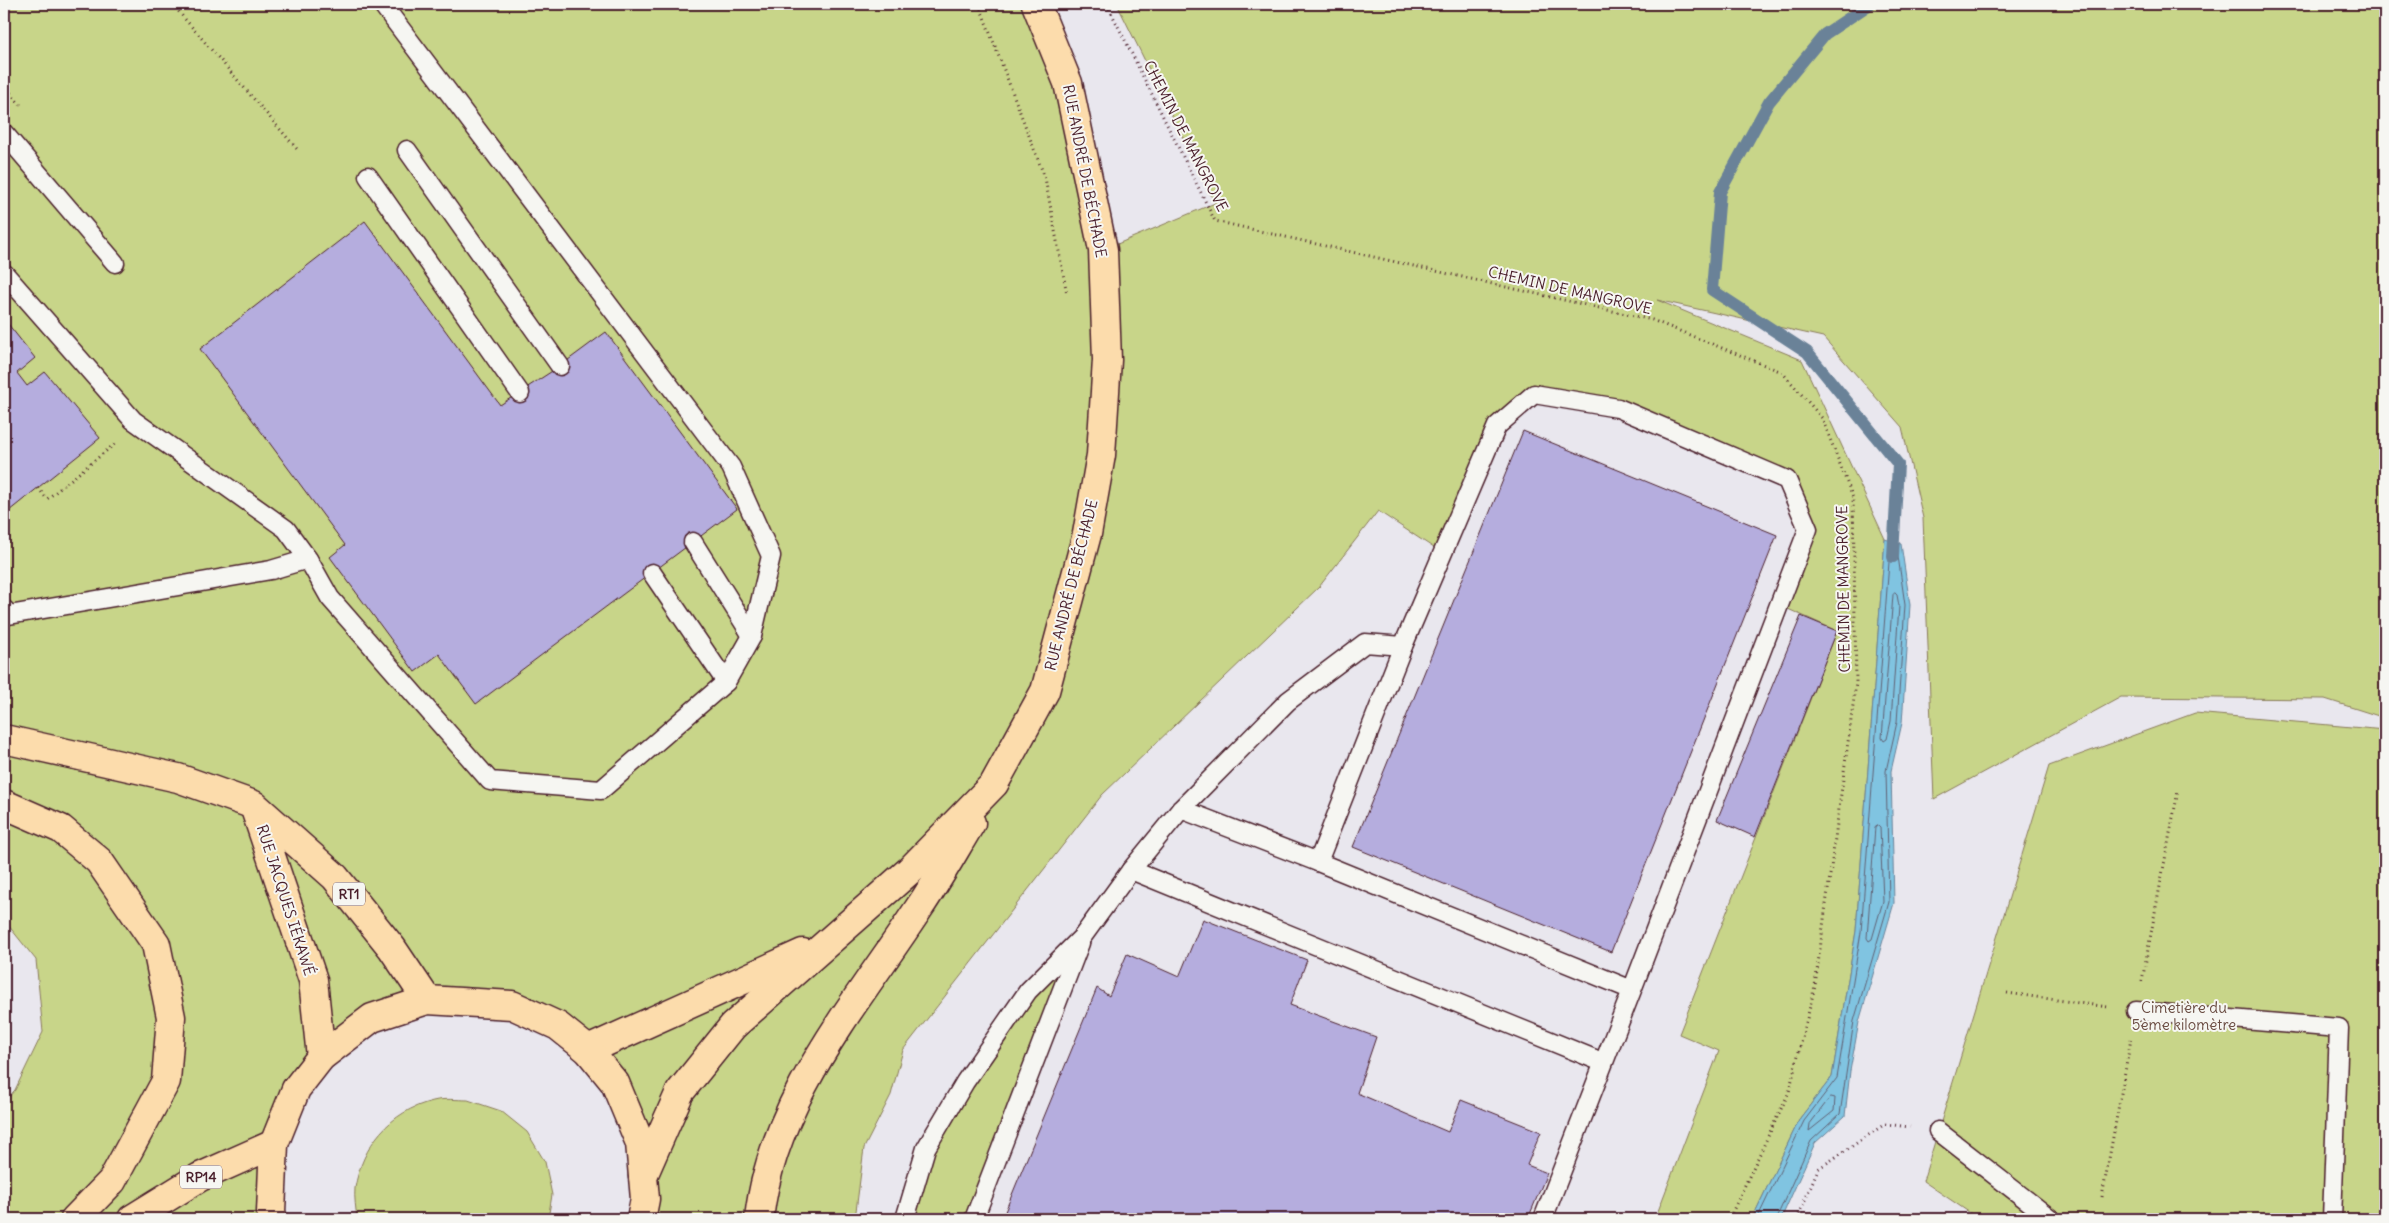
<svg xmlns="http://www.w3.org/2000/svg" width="2389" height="1223" viewBox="0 0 2389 1223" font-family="Delius,sans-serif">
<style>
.green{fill:#c8d589;stroke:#897a5a}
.water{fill:#80c4e1;stroke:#6a8298}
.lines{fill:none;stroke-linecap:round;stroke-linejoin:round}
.shore{stroke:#606174;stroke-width:1}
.stream{stroke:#6a8298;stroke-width:12}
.building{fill:#b5adde;stroke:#4a1f2b}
.service-casing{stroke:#4a1f2b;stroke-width:21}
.primary-casing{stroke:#4a1f2b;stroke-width:31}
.path{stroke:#4a1f2b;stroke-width:3;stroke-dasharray:1 4;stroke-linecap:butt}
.service{stroke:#f6f6f2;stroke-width:18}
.primary{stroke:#fcdcac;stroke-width:28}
.labels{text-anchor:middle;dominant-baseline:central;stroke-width:4;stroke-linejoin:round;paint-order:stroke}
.shield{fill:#f6f6f2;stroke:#7e6067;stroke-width:1}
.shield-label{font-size:14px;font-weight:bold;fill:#4a1f2b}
.street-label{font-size:15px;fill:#4a1f2b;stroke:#f6f6f2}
.park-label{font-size:15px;fill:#6a4c42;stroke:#f6f6f2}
</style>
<rect width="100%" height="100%" fill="#e9e7ee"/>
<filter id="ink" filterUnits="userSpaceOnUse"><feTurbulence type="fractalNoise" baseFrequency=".02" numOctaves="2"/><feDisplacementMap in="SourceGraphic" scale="10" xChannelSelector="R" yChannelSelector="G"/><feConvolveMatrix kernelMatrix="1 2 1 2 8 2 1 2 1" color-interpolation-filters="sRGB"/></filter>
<g filter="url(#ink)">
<g class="green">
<path d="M4,4H1023L1068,83L1103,250L1215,203L1117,4H2385V718L2325,699L2121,697L1934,799L1923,518L1902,427L1823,337L1657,300L1802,360L1885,539L1856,931L1832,1077L1800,1118L1752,1219H1655L1719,1051L1679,1034L1837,631L1779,605L1808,529L1787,480L1618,408L1534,394L1497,426L1443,554L1378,511L1319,587L1102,795L903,1050L891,1095L864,1148L855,1219H641L615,1083L513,1005L372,1018L296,1089L273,1219H4V1102L15,1090L43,1032L36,960L4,920Z"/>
<path d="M2195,713L2385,730V1219H1979L1923,1181L2049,766Z"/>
<path d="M1083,936L974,1219H905L926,1148L965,1082Z"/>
<path d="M468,1100L501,1111L527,1132L545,1162L552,1195L548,1219H357C356,1209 354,1198 355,1188C362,1146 390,1111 433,1101C444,1098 457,1100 468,1100Z"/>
</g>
<path class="water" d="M1885,539L1901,544L1910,605L1902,723L1891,771L1894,903L1859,1022L1850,1071L1845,1116L1815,1143L1781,1219H1752L1800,1118L1832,1077L1856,931Z"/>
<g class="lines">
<g class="shore">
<path d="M1895,593L1897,595L1899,606L1891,721L1887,739L1884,741L1882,738L1893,595Z"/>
<path d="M1878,825L1880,827L1883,901L1872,939L1869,941L1867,938L1875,827Z"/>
<path d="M1831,1097L1835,1098L1834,1111L1809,1131L1810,1124Z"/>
<path d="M1757,1219L1804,1121L1837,1078L1861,932L1890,549L1893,546L1897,549L1905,605L1897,722L1886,771L1889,902L1854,1021L1840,1114L1811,1141L1776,1219"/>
</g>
<path class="stream" d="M1870,4L1825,34L1769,102L1720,192L1712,290L1807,352L1898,464L1893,557"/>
</g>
<g class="building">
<path d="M365,221L500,405L560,366L606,332L737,509L476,704L439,654L415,672L330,557L345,545L200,349Z"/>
<path d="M4,319L35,358L17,373L27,386L45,372L100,438L4,515Z"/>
<path d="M1523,431L1777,535L1611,952L1353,847Z"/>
<path d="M1801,616L1837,631L1755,837L1717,820Z"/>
<path d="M1203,919L1307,960L1290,1005L1376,1037L1357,1093L1448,1132L1461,1100L1541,1132L1527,1165L1547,1173L1528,1219H1002L1097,988L1109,996L1127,954L1179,977Z"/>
</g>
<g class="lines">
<g class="service-casing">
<g id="service">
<path d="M4,133L115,263"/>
<path d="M407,150L560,366"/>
<path d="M368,176L520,393"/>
<path d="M4,273L133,420L286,529L308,559L330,598L490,781L601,790L726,682L752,636L771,556L731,467L382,4"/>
<path d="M693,542L752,636"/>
<path d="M652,573L726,682"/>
<path d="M4,609L9,615L271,570L308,559"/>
<path d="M1181,809L1318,862"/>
<path d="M1131,870L1602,1062"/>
<path d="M2136,1011L2339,1028L2332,1219"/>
<path d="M1938,1131L2051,1219"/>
<path d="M905,1219L926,1148L965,1082L1028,991L1083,936L1131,870L1181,809L1288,701L1365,643L1403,646"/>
<path d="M974,1219L1080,943"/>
<path d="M1543,1219L1632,990L1808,529L1787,480L1618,408L1534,394L1497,426L1403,646L1318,862L1632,990"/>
</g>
</g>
<g class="primary-casing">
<g id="primary">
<path d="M4,739L178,778L254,805L335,877L392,948L427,1000"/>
<path d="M4,804L61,829L99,861L156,944L171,1017L166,1081L112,1181L75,1219"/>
<path d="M254,806L313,980L321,1057"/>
<path d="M588,1050L803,953"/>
<path d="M643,1176L680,1092L733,1026L909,871L994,784L1045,691L1087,534L1101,455L1107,360L1103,250L1068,83L1036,4"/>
<path d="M132,1219L200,1177L274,1144"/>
<path d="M273,1219L271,1212L274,1144L296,1089L321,1057L372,1018L427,1000L512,1005L558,1026L588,1050L615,1083L640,1143L645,1199L641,1219"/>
<path d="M759,1219C772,1100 856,1004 919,908C938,880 954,851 971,823"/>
</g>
</g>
<g class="path">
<path d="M172,4L297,149"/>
<path d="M979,4L1045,178L1067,294"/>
<path d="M1107,4L1215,221L1652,320L1782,372L1822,418L1853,498L1856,683L1815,986L1789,1092L1729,1219"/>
<path d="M4,85L23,108"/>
<path d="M38,488L47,499L116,443"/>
<path d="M2142,981L2178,791"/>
<path d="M2007,993L2108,1007"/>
<path d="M2102,1197L2131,1039"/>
<path d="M1797,1219L1818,1169L1885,1124L1910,1127"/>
</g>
<use href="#service" class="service"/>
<use href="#primary" class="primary"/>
</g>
</g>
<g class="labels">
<g class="shield">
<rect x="333" y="882.5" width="32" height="23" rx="4"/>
<rect x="180" y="1165.5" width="42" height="23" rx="4"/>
</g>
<g class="shield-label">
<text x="349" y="894">RT1</text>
<text x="201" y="1177">RP14</text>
</g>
<g class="street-label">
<text transform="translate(1186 136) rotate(63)">CHEMIN DE MANGROVE</text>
<text transform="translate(1085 171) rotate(79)">RUE ANDRÉ DE BÉCHADE</text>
<text transform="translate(1570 290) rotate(13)">CHEMIN DE MANGROVE</text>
<text transform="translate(1071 585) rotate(-76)">RUE ANDRÉ DE BÉCHADE</text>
<text transform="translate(1843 589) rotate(-91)">CHEMIN DE MANGROVE</text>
<text transform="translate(286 900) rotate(72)">RUE JACQUES IÉKAWÉ</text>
</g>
<g class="park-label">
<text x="2184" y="1007">Cimetière du<tspan x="2184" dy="17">5ème kilomètre</tspan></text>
</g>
</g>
<rect width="2389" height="1223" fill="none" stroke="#f6f6f2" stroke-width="20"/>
<rect x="10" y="10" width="2369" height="1203" fill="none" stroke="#4a1f2b" stroke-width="2" filter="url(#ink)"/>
</svg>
